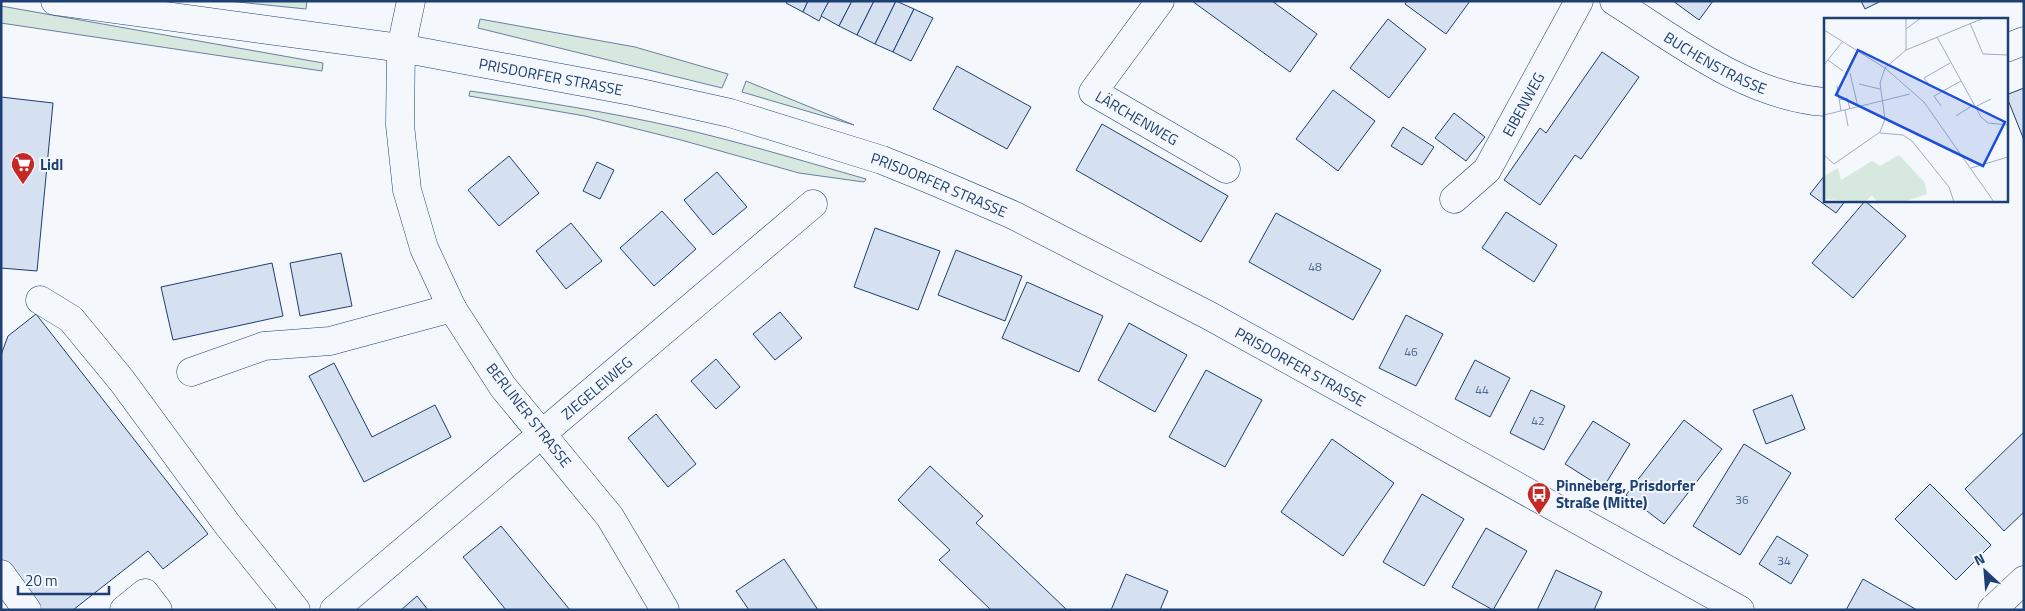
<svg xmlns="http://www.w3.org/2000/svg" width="2025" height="611" viewBox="0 0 2025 611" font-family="'Titillium Web',sans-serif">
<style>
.green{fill:#d7e8df;stroke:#687fa3}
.building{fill:#d5e0f0;stroke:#1d3f73}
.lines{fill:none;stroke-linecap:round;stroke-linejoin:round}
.minor-casing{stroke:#1d3f73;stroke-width:29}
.major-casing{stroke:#1d3f73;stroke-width:29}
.minor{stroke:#f4f7fb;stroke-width:28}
.major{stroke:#f4f7fb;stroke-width:28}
.labels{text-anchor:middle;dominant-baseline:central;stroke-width:4;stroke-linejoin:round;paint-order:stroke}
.number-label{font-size:12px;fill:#4b6792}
.street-label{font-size:15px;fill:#1d3f73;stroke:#f4f7fb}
.poi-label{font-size:15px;font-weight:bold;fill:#1d3f73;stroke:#f4f7fb;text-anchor:start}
.inset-road{fill:none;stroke:#9eadc5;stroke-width:1}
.view{fill:#1d4ed8;fill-opacity:0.15;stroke:#1d4ed8;stroke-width:2.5}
.inset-edge{fill:none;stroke:#1d3f73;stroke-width:2.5}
</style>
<rect width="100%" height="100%" fill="#f4f7fb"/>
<g class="green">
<path d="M228,1H307L306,9Z"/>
<path d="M1,6L323,63L322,71L1,23Z"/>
<path d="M480,19L635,47L728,74L722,88L478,28Z"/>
<path d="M746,81L854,125L742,92Z"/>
<path d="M470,91C539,101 608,112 675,127C740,142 803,161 866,179L864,182L799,173L681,140L585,116L469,96Z"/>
</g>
<g class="building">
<path d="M787,1H808L803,12L786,3Z"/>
<path d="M808,1H829L819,21L803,12Z"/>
<path d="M829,1H852L839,26L821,16Z"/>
<path d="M852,1H874L857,35L839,26Z"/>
<path d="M874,1H896L875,44L857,35Z"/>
<path d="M896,1L914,9L893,52L875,44Z"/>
<path d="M1192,1H1272L1317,34L1290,72Z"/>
<path d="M1407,1H1470L1446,34L1405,4Z"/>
<path d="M1673,1H1713L1699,20Z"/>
<path d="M1861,1H1881L1865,9Z"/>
<path d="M914,9L933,18L911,61L893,52Z"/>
<path d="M1388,19L1426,49L1389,98L1350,68Z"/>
<path d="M1602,52L1639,77L1581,159L1575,155L1540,205L1504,180L1540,128L1546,133Z"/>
<path d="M957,66L1031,107L1007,149L933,109Z"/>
<path d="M2024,88V140L2006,95Z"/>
<path d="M1333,90L1375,121L1338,171L1296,139Z"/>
<path d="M1,97L53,103L37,271L1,268Z"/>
<path d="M1454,113L1485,137L1466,161L1435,138Z"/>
<path d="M1102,124L1228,196L1201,242L1076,170Z"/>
<path d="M1403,127L1434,147L1422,165L1391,146Z"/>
<path d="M509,156L539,193L499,226L468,190Z"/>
<path d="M597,162L614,170L600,199L583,191Z"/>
<path d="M717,172L747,207L713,235L684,200Z"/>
<path d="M1825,175V200H1846L1836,213L1810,194Z"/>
<path d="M1865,201L1906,236L1853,298L1812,263Z"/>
<path d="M662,211L696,249L654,286L620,248Z"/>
<path d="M1506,212L1557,245L1534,282L1482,248Z"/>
<path d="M1276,213L1381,270L1353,320L1249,262Z"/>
<path d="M571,223L602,261L566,289L536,251Z"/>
<path d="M875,228L940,251L918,310L854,287Z"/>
<path d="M956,250L1022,276L1005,321L938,295Z"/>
<path d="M341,253L352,306L300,316L290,263Z"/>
<path d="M272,263L283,316L173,340L161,287Z"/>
<path d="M1027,282L1103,316L1079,372L1002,338Z"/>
<path d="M780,312L802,338L775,360L753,334Z"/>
<path d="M36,314L208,534L163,569L148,551L73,610H40L1,560V355L8,336Z"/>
<path d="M1406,315L1443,334L1416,386L1379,368Z"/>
<path d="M1129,323L1187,355L1155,412L1098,380Z"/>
<path d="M716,359L740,387L716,409L691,381Z"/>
<path d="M1475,360L1510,378L1490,417L1455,399Z"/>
<path d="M334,363L372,437L435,405L451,437L364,482L309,376Z"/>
<path d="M1206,370L1262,400L1225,467L1169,437Z"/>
<path d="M1531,390L1565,406L1544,450L1510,433Z"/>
<path d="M1792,395L1805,429L1766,444L1753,410Z"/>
<path d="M656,414L696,464L668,487L628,438Z"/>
<path d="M1684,420L1722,449L1664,524L1626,495Z"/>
<path d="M1593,421L1630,444L1603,488L1565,464Z"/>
<path d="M2024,432V512L2004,531L1965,489Z"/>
<path d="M1332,439L1394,483L1343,556L1281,512Z"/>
<path d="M1744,444L1791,473L1740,555L1693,526Z"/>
<path d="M930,466L983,516L976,523L1067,610H991L939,560L950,550L898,500Z"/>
<path d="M1930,484L1991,545L1956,580L1895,519Z"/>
<path d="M1422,494L1464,519L1424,586L1383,562Z"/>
<path d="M501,526L529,560L570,610H506L463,557Z"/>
<path d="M1486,528L1527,551L1493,610L1452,587Z"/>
<path d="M1777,536L1808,555L1791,584L1759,564Z"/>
<path d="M784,559L818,610H749L736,591Z"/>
<path d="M1556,570L1602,592L1594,610H1537Z"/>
<path d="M1126,574L1168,591L1160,610H1111Z"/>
<path d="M1863,579L1917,610H1846Z"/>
<path d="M417,596L428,610H401Z"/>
</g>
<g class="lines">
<g class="minor-casing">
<g id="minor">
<path id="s1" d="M1160,1L1093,92L1226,169"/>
<path id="s2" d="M1614,1C1679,42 1746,96 1825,102"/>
<path d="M2006,48L2024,41"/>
<path id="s3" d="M1454,199L1487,170L1579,1"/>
<path d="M40,300L71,319L122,381L227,524L296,610"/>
<path d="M191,372L264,346L330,341L452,308"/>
<path d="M1,574L27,610"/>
<path d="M124,610L145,593L158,610"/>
<path id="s4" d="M334,610L813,204"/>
<path id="s5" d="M665,610L610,517L503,387L452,308L424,248L407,190L400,125L401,48L636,92L730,113L882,160L929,179L1013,215L1208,315L1740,610"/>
<path d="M1992,610L2024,580"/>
</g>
</g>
<g class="major-casing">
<path id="major" d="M55,1L401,48L411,1"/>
</g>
<use href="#minor" class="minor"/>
<use href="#major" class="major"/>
</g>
<defs>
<g id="supermarket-pin" transform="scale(1.25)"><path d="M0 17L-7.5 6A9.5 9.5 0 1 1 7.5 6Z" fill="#c62828" stroke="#f4f7fb"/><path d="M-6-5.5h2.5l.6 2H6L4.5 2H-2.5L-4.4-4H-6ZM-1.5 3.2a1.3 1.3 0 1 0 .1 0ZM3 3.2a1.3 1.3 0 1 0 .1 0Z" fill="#fff"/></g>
<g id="bus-pin" transform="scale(1.25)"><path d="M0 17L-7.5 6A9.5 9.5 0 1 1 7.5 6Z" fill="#c62828" stroke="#f4f7fb"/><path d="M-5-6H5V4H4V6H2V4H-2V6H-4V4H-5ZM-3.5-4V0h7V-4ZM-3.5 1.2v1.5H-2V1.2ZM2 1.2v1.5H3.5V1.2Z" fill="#fff"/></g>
</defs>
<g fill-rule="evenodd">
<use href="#supermarket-pin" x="23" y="164"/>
<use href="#bus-pin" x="1539" y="494"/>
</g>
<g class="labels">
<g class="number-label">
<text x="1315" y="266">48</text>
<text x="1411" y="351">46</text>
<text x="1482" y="389">44</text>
<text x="1538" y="420">42</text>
<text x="1742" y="499">36</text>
<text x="1784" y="560">34</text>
</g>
<g class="street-label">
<text stroke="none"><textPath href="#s2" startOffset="119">BUCHENSTRASSE</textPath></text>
<text stroke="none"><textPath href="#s5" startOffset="792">PRISDORFER STRASSE</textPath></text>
<text stroke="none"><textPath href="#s3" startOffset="119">EIBENWEG</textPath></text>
<text stroke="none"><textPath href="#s1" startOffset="164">LÄRCHENWEG</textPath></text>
<text stroke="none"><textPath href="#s5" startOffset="1196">PRISDORFER STRASSE</textPath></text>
<text stroke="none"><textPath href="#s5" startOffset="1601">PRISDORFER STRASSE</textPath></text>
<text stroke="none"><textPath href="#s4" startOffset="344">ZIEGELEIWEG</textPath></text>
<text transform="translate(529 415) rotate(52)">BERLINER STRASSE</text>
</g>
<g class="poi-label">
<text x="40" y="164">Lidl</text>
<text x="1556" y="485">Pinneberg, Prisdorfer<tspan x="1556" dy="17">Straße (Mitte)</tspan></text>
</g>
</g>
<g transform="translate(1824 18)">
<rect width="184" height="184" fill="#f4f7fb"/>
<path d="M75,137L101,165L103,176L79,184H53L48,177L41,184L0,181V158L14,150L17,162L48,143L56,148Z" fill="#d7e8df"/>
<path class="inset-road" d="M146,5L159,36L184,37M82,11L97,0M0,12L61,50L82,32L160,0M113,19L157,99L164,105L184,107M82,32V0M4,42L19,53M0,47L18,24M26,55L34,89M104,65L100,60L126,45M35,66L56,71M13,68L17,93M15,82L23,80L26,91M117,88L110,78L137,63M151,89L167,81M21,92L24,108M0,97L86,76M132,98L149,87M56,115L79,117L88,123L125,169L130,184M0,137L10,146L56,114L61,101L56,65L61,50L100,84L170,184M147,150L184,139"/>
<path class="view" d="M34,32L181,104L159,148L12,77Z"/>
<rect width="184" height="184" class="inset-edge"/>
</g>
<rect width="2025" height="611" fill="none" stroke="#1d3f73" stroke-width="5"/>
<g transform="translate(1985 571) rotate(334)" stroke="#f4f7fb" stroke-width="4" paint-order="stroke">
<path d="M0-4L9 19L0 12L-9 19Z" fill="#1d3f73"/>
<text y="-8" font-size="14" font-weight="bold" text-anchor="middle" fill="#1d3f73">N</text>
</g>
<path d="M18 586v8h91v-8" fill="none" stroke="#1d3f73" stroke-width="2.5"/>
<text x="25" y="586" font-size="15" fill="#1d3f73" stroke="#f4f7fb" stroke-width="4" paint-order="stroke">20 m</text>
</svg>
